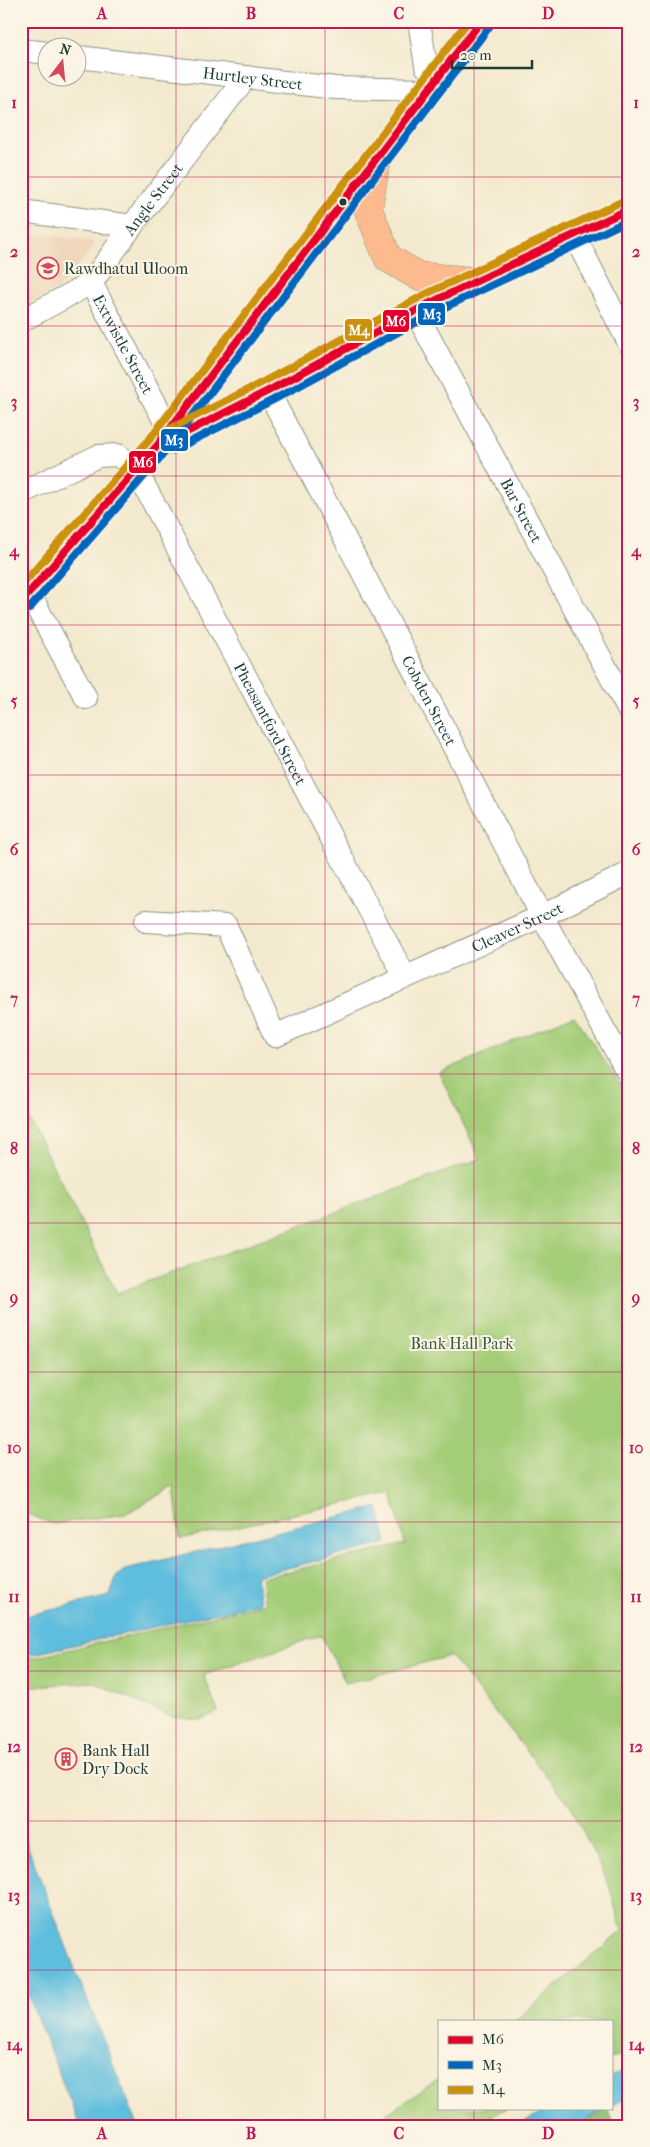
<svg xmlns="http://www.w3.org/2000/svg" width="650" height="2147" viewBox="0 0 650 2147" font-family="'IM FELL French Canon',serif">
<style>
.built{fill:#eed7bb}
.green{fill:#a4cd78;stroke:#628556}
.forest{fill:#83b068;stroke:#51764e}
.water{fill:#5ebddd;stroke:#3e7d88}
.lines{fill:none;stroke-linecap:round;stroke-linejoin:round}
.minor-casing{stroke:#899381;stroke-width:24}
.primary-casing{stroke:#899381;stroke-width:29}
.minor{stroke:#fff;stroke-width:22}
.primary{stroke:#fcba8e;stroke-width:28}
.bus-1-casing{stroke:#fcf5e5;stroke-width:11}
.bus-2-casing{stroke:#fcf5e5;stroke-width:11}
.bus-3-casing{stroke:#fcf5e5;stroke-width:11}
.bus-1{stroke:#e4002b;stroke-width:8}
.bus-2{stroke:#0065bd;stroke-width:8}
.bus-3{stroke:#cc910a;stroke-width:8}
.grid{fill:none;stroke:#c2185b;stroke-width:1;stroke-opacity:0.55}
.bus-dot{fill:#1f3d34;stroke:#fcf5e5;stroke-width:2}
.labels{text-anchor:middle;dominant-baseline:central;stroke-width:4;stroke-linejoin:round;paint-order:stroke}
.street-label{font-size:16px;fill:#1f3d34;stroke:#fcf5e5}
.poi-label{font-size:16px;fill:#1f3d34;stroke:#fcf5e5;text-anchor:start}
.park-label{font-size:16px;fill:#3a5a42;stroke:#fcf5e5}
.line-badge{stroke:#fcf5e5;stroke-width:2}
.badge-label{font-size:14px;text-anchor:middle;font-weight:bold;fill:#fff}
.neatline{fill:none;stroke:#c2185b;stroke-width:2}
.grid-label{font-size:16px;text-anchor:middle;font-weight:bold;fill:#c2185b}
</style>
<rect width="100%" height="100%" fill="#fcf5e5"/>
<filter id="ink" filterUnits="userSpaceOnUse"><feTurbulence type="fractalNoise" baseFrequency=".02" numOctaves="2"/><feDisplacementMap in="SourceGraphic" scale="10" xChannelSelector="R" yChannelSelector="G"/><feConvolveMatrix kernelMatrix="1 2 1 2 8 2 1 2 1" color-interpolation-filters="sRGB"/></filter>
<filter id="wash" filterUnits="userSpaceOnUse"><feTurbulence type="fractalNoise" baseFrequency=".0096" numOctaves="4" result="noise"/><feDisplacementMap in="SourceGraphic" scale="20" xChannelSelector="R" yChannelSelector="G"/><feGaussianBlur stdDeviation="1.12" result="paint"/><feColorMatrix in="noise" values="0 0 0 0 0 0 0 0 0 0 0 0 0 0 0 0 0 1.4 0 .05"/><feComposite in="paint" operator="in"/></filter>
<g filter="url(#wash)">
<rect width="100%" height="100%" fill="#f3e9ce"/>
<path class="built" d="M21,232L92,241L94,246L57,291L21,309Z"/>
<g class="green">
<path d="M574,1015L629,1098V2051L611,2059V2021H515L622,1931L609,1885L571,1806L450,1656L346,1683L321,1635L204,1675L218,1712L199,1720L172,1717L93,1682L21,1687V1659L38,1657L265,1604L261,1578L405,1544L391,1493L180,1539L174,1486L125,1514L53,1524L22,1512L21,1117L27,1115L117,1293L480,1159L439,1073Z"/>
<path d="M439,2079V2108H508L471,2126H374L382,2117Z"/>
</g>
<path class="forest" d="M607,2108L614,2126H577Z"/>
<g class="water">
<path d="M378,1507L387,1543L256,1576L260,1603L34,1654H21V1617L110,1596L116,1577L126,1569Z"/>
<path d="M21,1829L76,1972L138,2126H80L21,1978Z"/>
<path d="M629,2067V2097L611,2106V2076Z"/>
<path d="M550,2108H607L577,2126H516Z"/>
</g>
</g>
<g filter="url(#ink)">
<g class="lines">
<g class="minor-casing">
<g id="minor">
<path d="M419,21L426,66L437,79"/>
<path d="M21,50L48,53"/>
<path id="s1" d="M78,57L335,88L429,90"/>
<path d="M21,211L132,226"/>
<path d="M573,233L629,343"/>
<path id="s2" d="M91,283L169,429"/>
<path id="s3" d="M415,311L629,711"/>
<path id="s4" d="M21,321L91,283L132,226L246,77"/>
<path id="s5" d="M268,391L542,916L629,1075"/>
<path id="s6" d="M21,493L98,456L118,455L136,470L405,977"/>
<path d="M29,593L86,698"/>
<path id="s7" d="M146,921L226,926L275,1036L542,916L629,873"/>
</g>
</g>
<g class="primary-casing">
<g id="primary">
<path d="M376,163L368,209L388,258L418,276L473,281"/>
<path d="M161,444L268,391L430,303L629,209"/>
<path d="M21,602L157,446L481,21"/>
</g>
</g>
<use href="#minor" class="minor"/>
<use href="#primary" class="primary"/>
<g class="bus-1-casing">
<g id="bus-1">
<path d="M167,442L268,391L430,303L629,209"/>
<path d="M21,602L157,446L481,21"/>
</g>
</g>
<g class="bus-2-casing">
<g id="bus-2">
<path d="M172,451L273,400L435,312L629,220"/>
<path d="M29,609L165,452L489,27"/>
</g>
</g>
<g class="bus-3-casing">
<g id="bus-3">
<path d="M162,433L263,382L426,294L625,200"/>
<path d="M21,586L149,440L468,21"/>
</g>
</g>
<use href="#bus-1" class="bus-1"/>
<use href="#bus-2" class="bus-2"/>
<use href="#bus-3" class="bus-3"/>
</g>
</g>
<path class="grid" d="M176,21V2126M325,21V2126M474,21V2021M21,177H629M21,326H629M21,476H629M21,625H629M21,775H629M21,924H629M21,1074H629M21,1223H629M21,1372H629M21,1522H629M21,1671H629M21,1821H629M21,1970H629M474,2108V2126"/>
<defs>
<g id="school-ring" transform="scale(1.125)"><circle r="9.5" fill="#fcf5e5" stroke="#d1495b" stroke-width="1.5"/><path d="M0-5L7-2L0 1L-7-2ZM-4 1L0 2.5L4 1V4Q0 6-4 4Z" fill="#d1495b"/></g>
<g id="building-ring" transform="scale(1.125)"><circle r="9.5" fill="#fcf5e5" stroke="#d1495b" stroke-width="1.5"/><path d="M-4-6H4V6H1V3H-1V6H-4ZM-2.5-4.3h1.7v1.8h-1.7ZM.8-4.3h1.7v1.8H.8ZM-2.5-1h1.7V.8h-1.7ZM.8-1h1.7V.8H.8Z" fill="#d1495b"/></g>
</defs>
<g fill-rule="evenodd">
<use href="#school-ring" x="48" y="268"/>
<use href="#building-ring" x="66" y="1759"/>
</g>
<circle class="bus-dot" cx="343" cy="202" r="4.5"/>
<g class="labels">
<g class="street-label">
<text stroke="none"><textPath href="#s1" startOffset="176">Hurtley Street</textPath></text>
<text stroke="none"><textPath href="#s4" startOffset="184">Angle Street</textPath></text>
<text stroke="none"><textPath href="#s2" startOffset="69">Extwistle Street</textPath></text>
<text stroke="none"><textPath href="#s3" startOffset="226">Bar Street</textPath></text>
<text stroke="none"><textPath href="#s5" startOffset="349">Cobden Street</textPath></text>
<text stroke="none"><textPath href="#s6" startOffset="416">Pheasantford Street</textPath></text>
<text stroke="none"><textPath href="#s7" startOffset="466">Cleaver Street</textPath></text>
</g>
<g class="poi-label">
<text x="64" y="268">Rawdhatul Uloom</text>
<text x="82" y="1750">Bank Hall<tspan x="82" dy="18">Dry Dock</tspan></text>
</g>
<g class="park-label">
<text x="462" y="1343">Bank Hall Park</text>
</g>
</g>
<g class="line-badge">
<rect x="417" y="302" width="29" height="24" rx="5" fill="#0065bd"/>
<rect x="382" y="309" width="28" height="24" rx="5" fill="#e4002b"/>
<rect x="344" y="318" width="29" height="24" rx="5" fill="#cc910a"/>
<rect x="160" y="428" width="29" height="24" rx="5" fill="#0065bd"/>
<rect x="128" y="450" width="29" height="24" rx="5" fill="#e4002b"/>
</g>
<g class="badge-label">
<text x="432" y="319">M3</text>
<text x="396" y="326">M6</text>
<text x="359" y="335">M4</text>
<text x="174" y="445">M3</text>
<text x="143" y="467">M6</text>
</g>
<rect width="650" height="2147" fill="none" stroke="#fcf5e5" stroke-width="55"/>
<rect x="438" y="2020" width="175" height="90" fill="#fcf5e5" stroke="#a4ab9e"/>
<rect x="448" y="2036" width="25" height="8" fill="#e4002b" stroke="#a4ab9e"/>
<text x="482" y="2044" font-size="15" fill="#1f3d34">M6</text>
<rect x="448" y="2061" width="25" height="8" fill="#0065bd" stroke="#a4ab9e"/>
<text x="482" y="2070" font-size="15" fill="#1f3d34">M3</text>
<rect x="448" y="2086" width="25" height="8" fill="#cc910a" stroke="#a4ab9e"/>
<text x="482" y="2094" font-size="15" fill="#1f3d34">M4</text>
<g transform="translate(62 62) rotate(16)"><circle r="24" fill="#fcf5e5" stroke="#a4ab9e"/>
<path d="M0-4L9 19L0 12L-9 19Z" fill="#d1495b"/>
<text y="-8" font-size="14" font-weight="bold" text-anchor="middle" fill="#1f3d34">N</text>
</g>
<path d="M452 60v8h80v-8" fill="none" stroke="#1f3d34" stroke-width="2.5"/>
<text x="460" y="60" font-size="15" fill="#1f3d34" stroke="#fcf5e5" stroke-width="4" paint-order="stroke">20 m</text>
<rect x="28" y="28" width="594" height="2092" class="neatline"/>
<g class="grid-label">
<text x="102" y="19">A</text>
<text x="251" y="19">B</text>
<text x="399" y="19">C</text>
<text x="548" y="19">D</text>
<text x="14" y="108">1</text>
<text x="636" y="108">1</text>
<text x="14" y="257">2</text>
<text x="636" y="257">2</text>
<text x="14" y="407">3</text>
<text x="636" y="407">3</text>
<text x="14" y="556">4</text>
<text x="636" y="556">4</text>
<text x="14" y="706">5</text>
<text x="636" y="706">5</text>
<text x="14" y="855">6</text>
<text x="636" y="855">6</text>
<text x="14" y="1004">7</text>
<text x="636" y="1004">7</text>
<text x="14" y="1154">8</text>
<text x="636" y="1154">8</text>
<text x="14" y="1303">9</text>
<text x="636" y="1303">9</text>
<text x="14" y="1453">10</text>
<text x="636" y="1453">10</text>
<text x="14" y="1602">11</text>
<text x="636" y="1602">11</text>
<text x="14" y="1752">12</text>
<text x="636" y="1752">12</text>
<text x="14" y="1901">13</text>
<text x="636" y="1901">13</text>
<text x="14" y="2050">14</text>
<text x="636" y="2050">14</text>
<text x="102" y="2139">A</text>
<text x="251" y="2139">B</text>
<text x="399" y="2139">C</text>
<text x="548" y="2139">D</text>
</g>
</svg>
